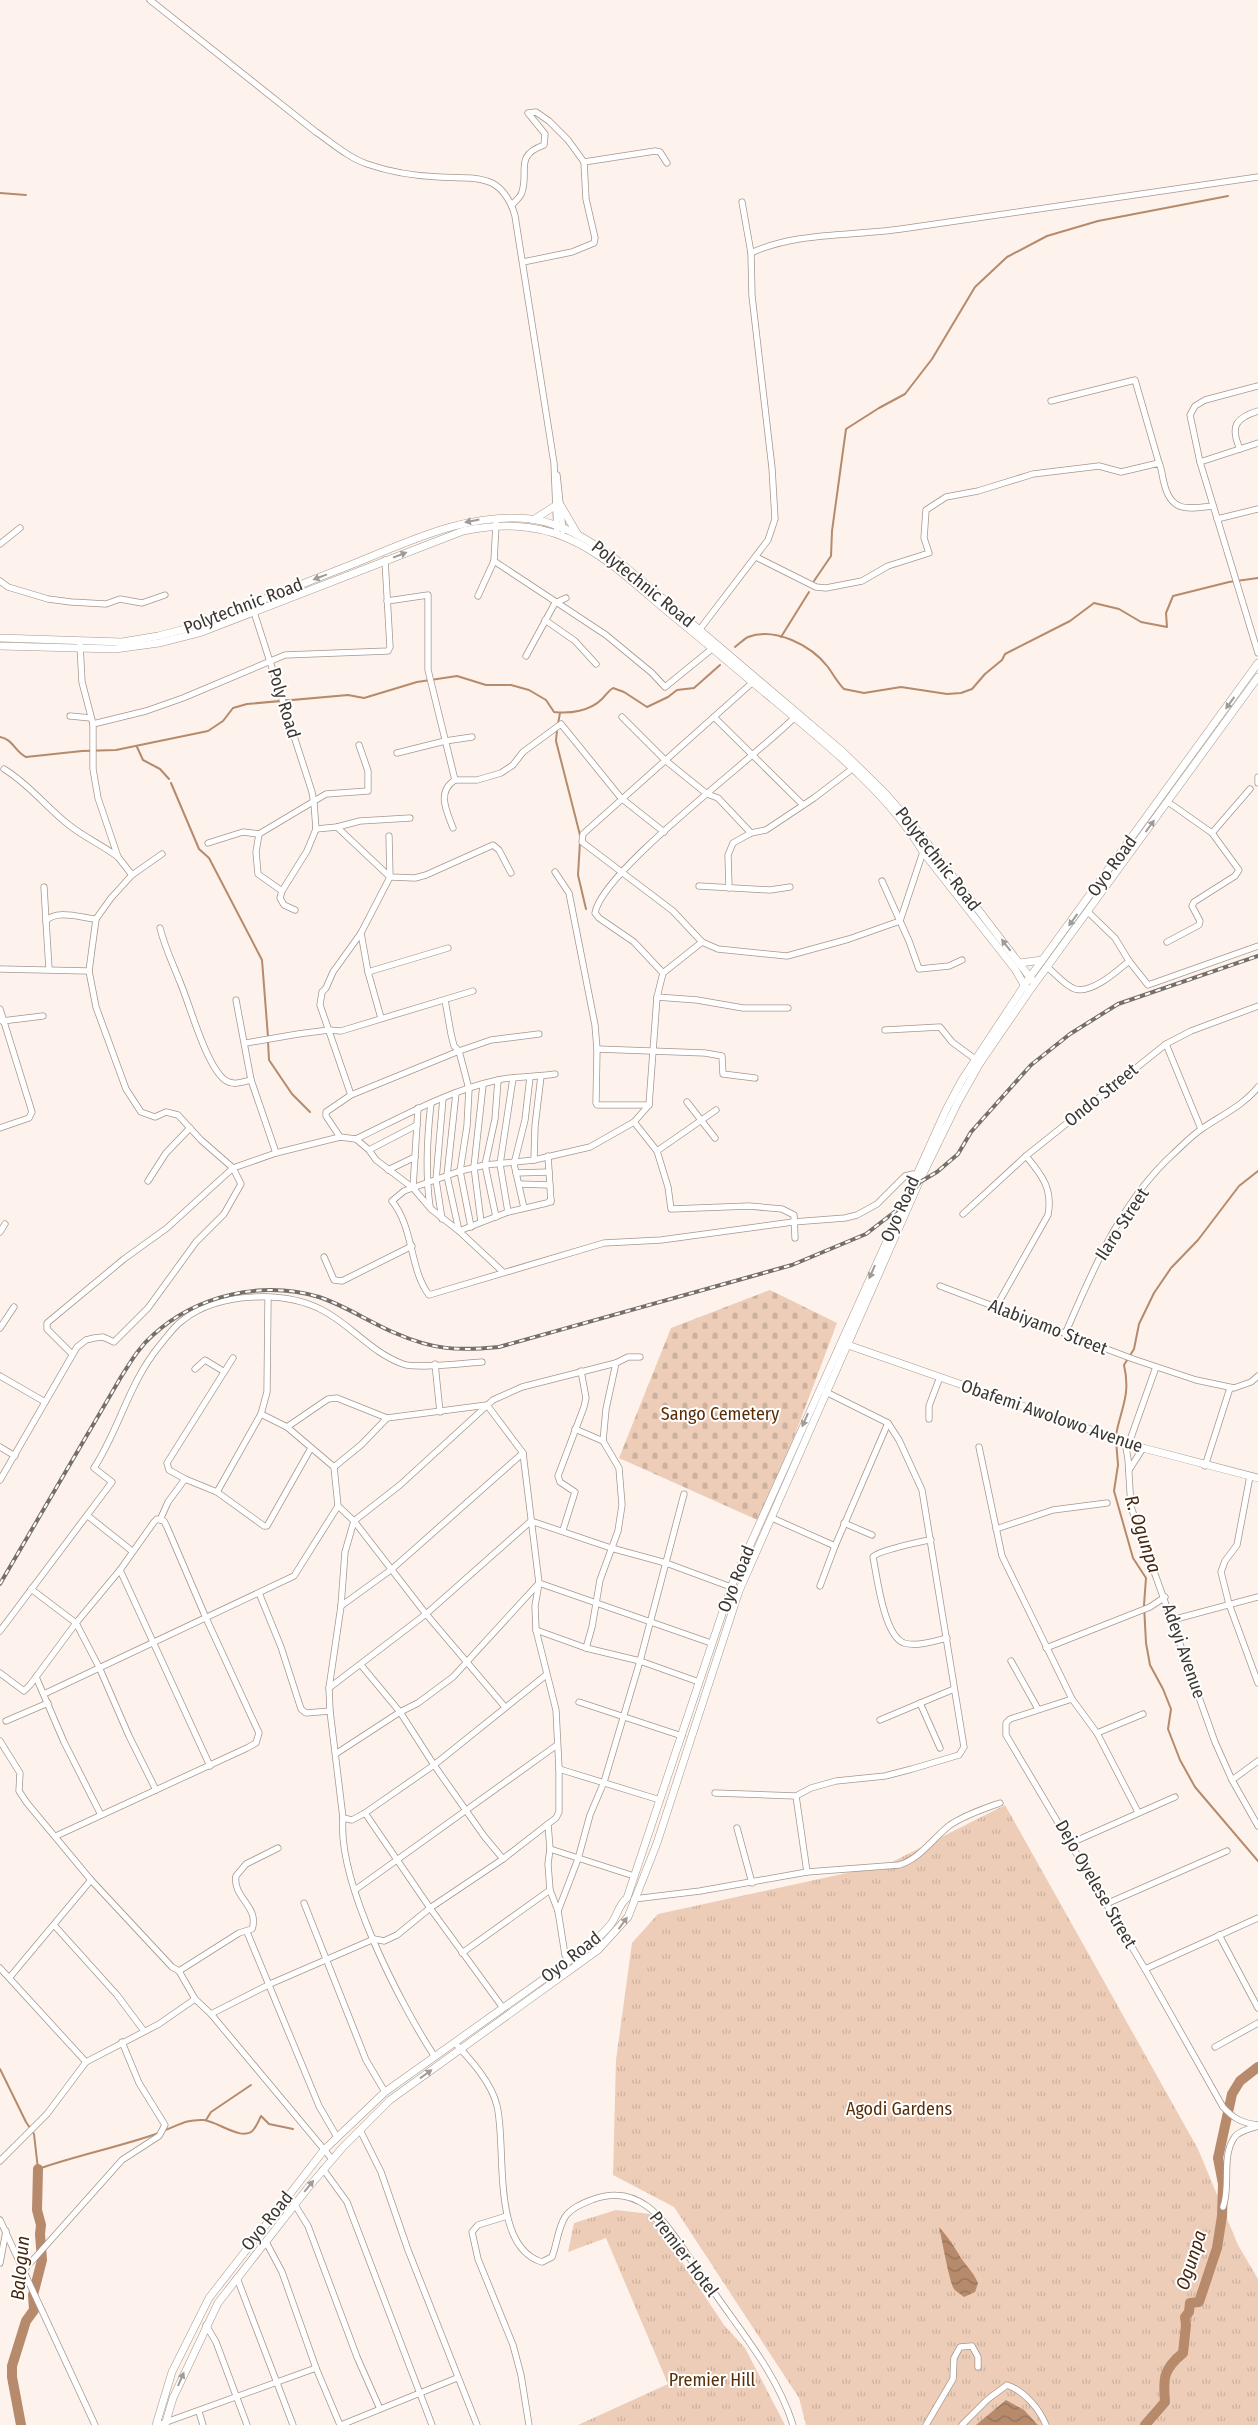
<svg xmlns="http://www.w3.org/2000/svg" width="1258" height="2425" viewBox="0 0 1258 2425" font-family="'Fira Sans Condensed',sans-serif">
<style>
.cemetery{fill:url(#cemetery-stones)}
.park{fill:url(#park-tufts)}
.water{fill:url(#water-waves)}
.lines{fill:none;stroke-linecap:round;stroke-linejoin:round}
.stream{stroke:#b68a6b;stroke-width:2}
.river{stroke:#b68a6b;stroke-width:10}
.minor-casing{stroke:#a6978d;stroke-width:7}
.major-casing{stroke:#a6978d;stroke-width:8}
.minor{stroke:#fff;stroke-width:5.5}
.major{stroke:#fff;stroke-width:7}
.rail-casing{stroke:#756e69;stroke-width:4}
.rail{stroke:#fff;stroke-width:2;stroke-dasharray:5.5;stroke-linecap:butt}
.oneway{fill:#9e9b99}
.labels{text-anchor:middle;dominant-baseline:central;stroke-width:4;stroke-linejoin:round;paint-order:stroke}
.street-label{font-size:18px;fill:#3d3733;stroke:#fff}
.park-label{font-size:18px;fill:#592e07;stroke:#fff}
.water-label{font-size:19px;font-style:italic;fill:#47280f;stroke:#fff}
</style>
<defs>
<pattern id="cemetery-stones" width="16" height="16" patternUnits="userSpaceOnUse" patternTransform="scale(1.25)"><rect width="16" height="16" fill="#edcdb7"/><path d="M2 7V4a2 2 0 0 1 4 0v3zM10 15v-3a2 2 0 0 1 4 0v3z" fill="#ccb19e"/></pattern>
<pattern id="park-tufts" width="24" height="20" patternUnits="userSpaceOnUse" patternTransform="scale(1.25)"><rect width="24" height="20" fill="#edcdb7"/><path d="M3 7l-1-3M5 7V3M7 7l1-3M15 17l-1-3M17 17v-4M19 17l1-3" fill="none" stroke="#ccb19e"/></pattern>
<pattern id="water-waves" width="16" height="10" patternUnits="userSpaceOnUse" patternTransform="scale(1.25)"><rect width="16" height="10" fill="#b68a6b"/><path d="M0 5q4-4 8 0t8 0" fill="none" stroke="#957259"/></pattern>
</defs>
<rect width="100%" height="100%" fill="#fdf3ec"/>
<path class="cemetery" d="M770,1290L837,1323L762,1522L619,1458L671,1328Z"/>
<g class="park">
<path d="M1005,1805L1198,2149L1238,2245L1258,2279V2425H806L799,2398L674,2207L613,2175L616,2060L632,1943L658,1914L888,1864Z"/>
<path d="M616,2210L650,2214L724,2325L745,2348L785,2425H578L668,2384L606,2238L568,2252L574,2223Z"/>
</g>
<g class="water">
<path d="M939,2227C947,2236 952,2243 958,2253C964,2264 973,2271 978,2283L975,2292L964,2297C961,2294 956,2292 954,2289C949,2281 942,2239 939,2227Z"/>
<path d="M1006,2400L1024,2410L1038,2425H976Z"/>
</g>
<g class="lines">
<g class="stream">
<path d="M0,193L26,195"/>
<path d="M814,581L831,556L832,531L846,429L879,408L905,394L932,359L975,287L1007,257L1047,236L1098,221L1228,196"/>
<path d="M781,637L809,592"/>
<path d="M735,647C739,644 744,639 748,637C775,627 811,645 828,667C833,674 837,682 844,689L864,693L901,687L947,694L961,693L972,689L985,674L1002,660L1005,654L1070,621L1094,603L1119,609L1141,622L1167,627L1166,613L1173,596L1229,582L1258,578"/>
<path d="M558,724L560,713"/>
<path d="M557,730L556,741L580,835"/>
<path d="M0,737C13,739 15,752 26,757L82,751L116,750L208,731L223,721L233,708L247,704L348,695L364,698L417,682L457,676L486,685H511L529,690L546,700L554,712C570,714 590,711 602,699C606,695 608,691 613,688L624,692L647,707L668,697L677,690L694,688L720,665"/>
<path d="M137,747L143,760L160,769L169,779"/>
<path d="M171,783L199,849L209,858L262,960L268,1037"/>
<path d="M580,842L578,875L586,909"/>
<path d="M268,1041L269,1060L292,1094L310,1112"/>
<path d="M1116,1435C1121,1408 1131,1395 1124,1365L1134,1349L1139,1324L1154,1293L1171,1268L1198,1240L1239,1186L1258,1171"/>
<path d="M1116,1440L1118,1465L1114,1491L1133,1558L1146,1578L1144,1605L1146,1643L1150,1665L1163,1689L1171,1709L1168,1729L1180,1760L1195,1787L1258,1861"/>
<path d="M0,2069L26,2122L34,2134L38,2169C78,2155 119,2147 159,2133"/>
<path d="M206,2120L211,2112L251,2085"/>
<path d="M163,2131C179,2125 186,2119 204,2120C219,2122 244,2143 254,2129C257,2125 259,2120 261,2116L269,2124L293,2129"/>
</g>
<g class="river">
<path d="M21,2425L12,2377V2366L26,2321L34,2310L33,2295L42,2260L40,2234L41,2225L37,2210L38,2169"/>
<path d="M1145,2425L1165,2402C1163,2379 1163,2369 1183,2353L1186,2325L1185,2317L1189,2312L1190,2303L1199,2302L1217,2248L1222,2216L1223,2184L1218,2158L1232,2094L1240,2081L1258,2067"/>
</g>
<g class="minor-casing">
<g id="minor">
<path d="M150,0L316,132C332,143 349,158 367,164C390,172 415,176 439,177C456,178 476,176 492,183C504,189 512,204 515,216L554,463L557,534"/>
<path d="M584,162L655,151L660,152L667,163"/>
<path d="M512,205C515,201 521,197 522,192C529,170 514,156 544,145L545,134L528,113L536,112L549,121L568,140L584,162L586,199L595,238L594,243L572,252L523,262"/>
<path d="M751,253C795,232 853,236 901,229C1020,212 1139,194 1258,177"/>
<path d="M1258,386L1205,400L1195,406L1190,415L1200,462L1258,653"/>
<path d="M1051,401L1135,380L1159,463"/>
<path d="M1240,449C1230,427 1235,418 1258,411"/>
<path d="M1200,462L1258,443"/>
<path d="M557,475L563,531"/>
<path d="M1217,519L1258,509"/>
<path d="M0,544L20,528"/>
<path d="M756,557L816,587L826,588L862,581L888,566L929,553L924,538L926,510L946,497L978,491L1033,474L1099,466L1121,472L1159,463C1162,469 1162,476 1164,483C1171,513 1188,509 1213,506"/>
<path d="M494,561L606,635L652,673L665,687L713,648"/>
<path d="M0,581L8,587L48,599L71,602L106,604L120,599L142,603L165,595"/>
<path d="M478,596L494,561L496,524"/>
<path d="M387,601L428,595V670L455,780"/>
<path d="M253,609L312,792L314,803L316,829L307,851L282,891L280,898L284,905L295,910"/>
<path d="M545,620L575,641L596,664"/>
<path d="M700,629L768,540L775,519L772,468L752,296L751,253L742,202"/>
<path d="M80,645L82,682L93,724V769L98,798L118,857L132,875"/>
<path d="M526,656L555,603L566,598"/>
<path d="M753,682L583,834L582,842L673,911L702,942L718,949L787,956L849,939L900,921L923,852"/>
<path d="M70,716L91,718"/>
<path d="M622,717L665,760L707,794L718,798L751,833"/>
<path d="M714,717L803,805"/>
<path d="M93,724L146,711L183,698L285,655L388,651L390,647L385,560"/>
<path d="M397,753L445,741L472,737"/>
<path d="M4,769C29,784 46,807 69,825C84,837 102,845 118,857"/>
<path d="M1258,777V783"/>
<path d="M455,780H477L501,773L513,765L523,752L561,724L621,798L664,832"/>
<path d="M337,827L390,877L415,878L426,875L493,845L499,850L511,873"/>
<path d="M453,828C447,812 436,792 455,780"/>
<path d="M316,829L337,827L360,821L410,818"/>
<path d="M1212,833L1250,789"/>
<path d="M259,834L256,852L258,874L282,891"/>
<path d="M208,843L243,832L259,834L326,794L368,791V771L359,745"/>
<path d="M555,872L569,893L595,1025L597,1049L596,1103L597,1105H649"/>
<path d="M882,881L909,941L919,969L949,966L962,960"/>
<path d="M699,886L770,890L790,887"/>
<path d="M44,887L46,921"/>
<path d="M729,888L728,855L733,843L751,833L766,830L814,798L852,769"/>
<path d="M160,928C165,948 173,964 180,982C190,1005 206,1066 225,1080C233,1086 242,1082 251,1080"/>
<path d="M361,933L368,972L381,1018"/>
<path d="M702,942L663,973L657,997L649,1105L634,1122L590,1147L534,1160L485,1165L460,1171L404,1191L392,1201C414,1228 409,1268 429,1295L604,1243L661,1240L793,1222L845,1218L857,1215L877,1204L905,1176L913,1174L920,1177"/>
<path d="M1167,942L1199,925L1200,921L1192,906L1194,902L1235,876L1239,870L1212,833L1168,802"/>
<path d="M1129,961L1148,985L1258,946"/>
<path d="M1047,967C1055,973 1065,986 1075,989C1092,994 1117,971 1129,961L1115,938L1088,912"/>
<path d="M0,969L89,971"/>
<path d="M49,969L46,921C56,909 82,918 96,919"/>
<path d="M368,972L448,948"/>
<path d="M663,973L634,942L599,918L595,913C602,870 760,754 797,715"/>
<path d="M657,997L697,1000L743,1008H788"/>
<path d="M236,1000L251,1080L276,1153"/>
<path d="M445,1000L451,1034L454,1046L459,1051L469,1089L467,1126L460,1171L471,1227"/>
<path d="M0,1009L32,1112L29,1118L0,1128"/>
<path d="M2,1021L43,1016"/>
<path d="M885,1030L940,1027L952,1042L975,1059"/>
<path d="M246,1043L298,1034L329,1030L341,1031L473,991"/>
<path d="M1166,1044L1201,1129"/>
<path d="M597,1049L705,1053L722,1056L723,1074L755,1078"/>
<path d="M456,1093L447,1176L459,1231L508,1212L547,1203L551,1200"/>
<path d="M351,1095L320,1005L322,992L326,988L333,972L361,933L390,877L389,836"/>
<path d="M687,1102L715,1138"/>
<path d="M634,1122L657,1151L668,1187L671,1209L749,1206L782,1209L794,1215L795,1238"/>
<path d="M340,1137L326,1116V1112L351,1095L459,1051L491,1040L539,1034"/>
<path d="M356,1139C402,1117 447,1091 498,1080C516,1076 536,1077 555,1074"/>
<path d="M369,1150L417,1125"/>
<path d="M657,1151L716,1110"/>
<path d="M548,1156L551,1202"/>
<path d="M534,1160L535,1126L541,1076"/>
<path d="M388,1170L415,1157"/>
<path d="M516,1173L549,1172"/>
<path d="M148,1181L166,1153L190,1128"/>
<path d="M519,1184L550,1185"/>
<path d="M413,1188L418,1108"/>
<path d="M430,1207C425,1172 427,1138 431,1103"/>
<path d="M524,1208L514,1164L525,1120L530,1077"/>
<path d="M508,1212L500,1164L513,1078"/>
<path d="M963,1214L1026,1156L1166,1044L1191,1031L1258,1006"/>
<path d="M496,1217L485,1165L495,1119L498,1080"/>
<path d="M442,1219L436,1180L443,1098"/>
<path d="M481,1222L474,1167L483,1085"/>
<path d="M0,1232L5,1224"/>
<path d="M324,1257L334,1280L342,1281L412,1246"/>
<path d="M940,1286L1133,1359L1196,1380L1234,1388L1251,1382L1258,1376"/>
<path d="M996,1307L1048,1215C1053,1189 1042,1175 1026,1156"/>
<path d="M0,1328L14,1307"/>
<path d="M1065,1334C1093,1270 1120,1203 1172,1155C1182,1146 1192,1135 1203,1128C1222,1115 1244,1105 1258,1087"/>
<path d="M72,1354L47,1329V1323L124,1259L167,1228L233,1168L276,1153L340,1137L356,1139L369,1150L376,1160L413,1188L431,1209L459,1231L503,1272"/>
<path d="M233,1358L167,1463L169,1470L185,1479L217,1492L264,1526H267L311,1448"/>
<path d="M435,1364L440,1412"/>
<path d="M195,1369L205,1360L223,1371"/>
<path d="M0,1376L45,1402"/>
<path d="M261,1414L287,1427L334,1467L338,1506L354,1521L426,1614L505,1707"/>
<path d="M929,1419V1406L940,1377"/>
<path d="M287,1427L328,1399L337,1398L387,1418L487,1405L523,1453L539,1583L535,1606L536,1630L556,1710L559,1769V1812L556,1818L548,1824L550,1849L548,1864L550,1890L558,1911L565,1955L569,1961"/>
<path d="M575,1429L603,1441"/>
<path d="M1125,1442L1128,1459L1131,1507L1215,1742L1232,1780L1258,1826"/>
<path d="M1129,1443L1156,1367"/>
<path d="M0,1447L15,1456"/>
<path d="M979,1447L1002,1556L1072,1699L1097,1733L1138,1812"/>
<path d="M1205,1466L1230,1388"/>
<path d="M334,1467L361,1445L387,1418"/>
<path d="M1129,1470L1143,1448"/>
<path d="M1250,1476L1237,1545L1225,1561L1221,1572L1229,1604L1258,1683"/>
<path d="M0,1480L77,1347L86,1340L94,1338L103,1337L114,1342L148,1308L196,1242L224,1214L241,1184L233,1168L201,1140L178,1115L166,1112L155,1117L141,1112L126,1089L96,1007L89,971L96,919L111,898L132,875L162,854"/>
<path d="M217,1492L261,1414L267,1392L268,1299"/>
<path d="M88,1516L132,1551"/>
<path d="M772,1518L835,1546"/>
<path d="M160,1520L168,1502L185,1479"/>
<path d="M844,1523L872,1535"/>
<path d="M996,1529L1053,1510L1107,1503"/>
<path d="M563,1530L575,1492L560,1482L558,1476L584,1407L586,1398L581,1371"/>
<path d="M931,1540C922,1541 877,1551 873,1557C877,1577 884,1636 904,1643C917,1647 934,1641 947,1638"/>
<path d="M120,1570L210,1766"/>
<path d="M820,1586L835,1546L888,1423"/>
<path d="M31,1589L76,1623L99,1667L129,1736L156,1790"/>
<path d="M259,1593L281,1647L301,1709L306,1713L330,1711"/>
<path d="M341,1606L392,1569L523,1453"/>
<path d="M1172,1620L1258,1597"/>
<path d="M536,1630L586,1648L640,1661L699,1682"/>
<path d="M0,1631L112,1482L94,1468C120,1428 128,1384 160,1345C167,1337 174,1326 183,1320C219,1292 285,1290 324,1311C352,1326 372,1353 403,1364C415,1369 465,1363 482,1362"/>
<path d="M586,1648L592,1627L600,1580L618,1531L622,1505L619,1468L603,1441L606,1409L616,1363"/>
<path d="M1046,1648L1150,1607L1165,1597"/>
<path d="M1011,1661L1038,1709"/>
<path d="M361,1665L400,1712L434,1765L484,1836L503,1859"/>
<path d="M0,1673L24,1691L30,1685L76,1623L120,1570L154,1522L157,1519L164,1521L167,1527L206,1618L259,1733L256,1743L247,1748L56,1836"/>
<path d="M546,1675L434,1765L365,1813L352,1820L343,1818L330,1711L329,1688L341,1606L345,1552L354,1521L400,1485L493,1400L522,1387L616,1363L628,1357H640"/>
<path d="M36,1677L64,1742L101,1815"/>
<path d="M329,1688L426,1614L531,1521L611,1548L666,1563L731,1587"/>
<path d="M44,1694L294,1576L338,1506"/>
<path d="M1072,1699L1010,1719L1006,1723V1735L1145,1969L1223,2107C1234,2119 1242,2123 1258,2125"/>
<path d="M579,1702L682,1736"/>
<path d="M920,1703L940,1748"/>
<path d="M880,1720L954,1689"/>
<path d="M6,1721L48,1703"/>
<path d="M1097,1733L1143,1714"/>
<path d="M0,1741L20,1773L19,1791L27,1803L91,1880L172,1967L179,1971L195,1999L211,2014L332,2159"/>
<path d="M337,1753L400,1712L418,1703L453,1677L539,1583L711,1643"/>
<path d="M559,1769L660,1800"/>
<path d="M1232,1780L1258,1761"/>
<path d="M715,1793L796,1796L811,1788L836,1781L885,1776L912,1769L959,1755L964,1747L922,1490L899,1440L888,1423L824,1391"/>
<path d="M796,1796L807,1872"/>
<path d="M365,1813L430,1908L503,2008"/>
<path d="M343,1818C337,1881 400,2004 435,2057"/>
<path d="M737,1828L752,1883"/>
<path d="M1071,1843L1175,1797"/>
<path d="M550,1849L634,1876"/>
<path d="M355,1890L557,1745"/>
<path d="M634,1899L700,1891L807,1872L899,1865C920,1859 933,1838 950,1825C965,1815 983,1809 1000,1803"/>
<path d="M304,1903L366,2060L385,2092"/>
<path d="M1106,1904L1227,1851"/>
<path d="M558,1911L578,1859L590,1815L604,1782L640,1661L684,1494"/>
<path d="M54,1925L117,1995L144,2031"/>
<path d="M247,1932L319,2106L337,2137"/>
<path d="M1219,1935L1258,2008"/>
<path d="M462,1953L550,1890"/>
<path d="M0,1968L86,2062"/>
<path d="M1145,1969L1258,1918"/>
<path d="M179,1971L239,1933L252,1929C260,1907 232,1897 236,1876L246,1864L278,1848"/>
<path d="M10,1977L91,1880"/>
<path d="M211,2014L270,1984L374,1939L384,1941L397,1935L430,1908L503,1859L548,1824"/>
<path d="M455,2043C470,2059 492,2083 497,2106C507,2146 490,2247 542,2262L552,2257C557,2244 558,2228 565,2217C572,2207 584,2203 594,2199C642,2182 666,2224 689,2257C698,2271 708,2284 718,2298C746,2338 778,2377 793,2425"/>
<path d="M1215,2047L1258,2023"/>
<path d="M360,2130L381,2172L408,2250L477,2425"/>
<path d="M0,2161L47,2114L86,2062L159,2024L195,1999"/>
<path d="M323,2169L347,2202L432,2425"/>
<path d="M295,2205L308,2226L357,2357L380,2409"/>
<path d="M1223,2207C1231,2187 1221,2157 1234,2138C1238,2131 1250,2129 1258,2126"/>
<path d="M507,2216L478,2225L472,2232L478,2259L513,2345L521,2375L529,2425"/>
<path d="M0,2220L95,2425"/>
<path d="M266,2242L282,2272L316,2368L340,2425"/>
<path d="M0,2263L6,2231"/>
<path d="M24,2270L122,2160L159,2136L165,2125L139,2083L122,2042"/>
<path d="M237,2278L293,2425"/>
<path d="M206,2325L216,2342L247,2425"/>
<path d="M199,2412L203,2425"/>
<path d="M158,2425L316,2368"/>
<path d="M341,2425L457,2378"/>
<path d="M926,2425L953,2379L954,2358L960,2347L972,2346L978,2357V2367"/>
<path d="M962,2425L988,2399L1007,2385C1024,2391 1039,2408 1046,2425"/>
</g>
</g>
<g class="major-casing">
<g id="major">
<path d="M561,506L578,535"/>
<path d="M533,520L555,506"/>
<path d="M0,638L122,642L158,636L200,625C251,604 302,584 353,564C410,541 468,512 531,519C566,524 595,544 622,564L843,752L885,793L918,831L1032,980"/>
<path d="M0,646L115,649L159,643L202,632L463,531C499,524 532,523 567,538C607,555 640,589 673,616C708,644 741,673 775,701C826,744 889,794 923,852L1015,969L1026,988"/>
<path d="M1020,963L1042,960"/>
<path d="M845,1344L1143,1448L1258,1478"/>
<path d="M156,2425L172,2372L209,2298L324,2150L385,2092L569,1961C584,1950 599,1939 611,1924C617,1916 619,1904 627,1898L731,1587L946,1110L962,1080L1030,977L1258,663"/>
<path d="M165,2425L173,2398L218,2303L307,2189L343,2147L390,2100L598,1950L628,1917L657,1843L739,1591L920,1180L959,1100L980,1063L1028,993L1258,677"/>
</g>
</g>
<use href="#minor" class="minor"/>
<use href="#major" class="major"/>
<g class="rail-casing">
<path id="rail" d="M0,1584L121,1377C130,1363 139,1347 153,1335C197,1295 262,1280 319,1297C346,1306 369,1322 395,1333C434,1350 457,1351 499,1347L792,1265L866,1234L901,1207L920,1182L937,1172L958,1154L971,1132L1031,1065L1070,1034L1118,1004L1258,956"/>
</g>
<use href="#rail" class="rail"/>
</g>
<defs><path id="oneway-solid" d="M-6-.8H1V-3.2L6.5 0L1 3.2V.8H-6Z" transform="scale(1.25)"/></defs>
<g class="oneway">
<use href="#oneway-solid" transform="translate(472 521) rotate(169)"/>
<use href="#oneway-solid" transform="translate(400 555) rotate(-21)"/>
<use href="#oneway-solid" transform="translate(320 577) rotate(159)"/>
<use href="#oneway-solid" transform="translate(1230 703) rotate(126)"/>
<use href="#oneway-solid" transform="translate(1150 826) rotate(-54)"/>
<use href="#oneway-solid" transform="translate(1073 920) rotate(126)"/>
<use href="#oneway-solid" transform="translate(1006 945) rotate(-128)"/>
<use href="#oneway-solid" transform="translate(872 1272) rotate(114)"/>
<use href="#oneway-solid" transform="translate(805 1420) rotate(114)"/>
<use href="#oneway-solid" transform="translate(623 1923) rotate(-54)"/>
<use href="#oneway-solid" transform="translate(426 2074) rotate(-36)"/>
<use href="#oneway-solid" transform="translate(309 2186) rotate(-51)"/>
<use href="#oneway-solid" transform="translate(181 2379) rotate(-66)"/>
</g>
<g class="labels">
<g class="street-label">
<text transform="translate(643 584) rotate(39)">Polytechnic Road</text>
<text transform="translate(243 606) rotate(-21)">Polytechnic Road</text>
<text transform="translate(284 703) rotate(73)">Poly Road</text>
<text transform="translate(938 859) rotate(52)">Polytechnic Road</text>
<text transform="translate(1112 866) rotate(-54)">Oyo Road</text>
<text transform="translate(1101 1095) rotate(-39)">Ondo Street</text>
<text transform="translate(900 1209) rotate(-66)">Oyo Road</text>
<text transform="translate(1122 1224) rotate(-57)">Ilaro Street</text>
<text transform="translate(1048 1327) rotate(21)">Alabiyamo Street</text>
<text transform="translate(1052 1416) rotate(19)">Obafemi Awolowo Avenue</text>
<text transform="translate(736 1579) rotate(-68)">Oyo Road</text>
<text transform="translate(1184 1651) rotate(71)">Adeyi Avenue</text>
<text transform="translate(1096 1884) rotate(60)">Dejo Oyelese Street</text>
<text transform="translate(571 1957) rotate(-38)">Oyo Road</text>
<text transform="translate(267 2221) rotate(-51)">Oyo Road</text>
<text transform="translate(684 2254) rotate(53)">Premier Hotel</text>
</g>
<g class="park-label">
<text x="720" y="1414">Sango Cemetery</text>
<text x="899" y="2109">Agodi Gardens</text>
<text x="712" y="2380">Premier Hill</text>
</g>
<g class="water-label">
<text transform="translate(1143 1534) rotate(72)">R. Ogunpa</text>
<text transform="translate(1191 2260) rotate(-72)">Ogunpa</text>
<text transform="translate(20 2268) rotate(-85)">Balogun</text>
</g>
</g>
</svg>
